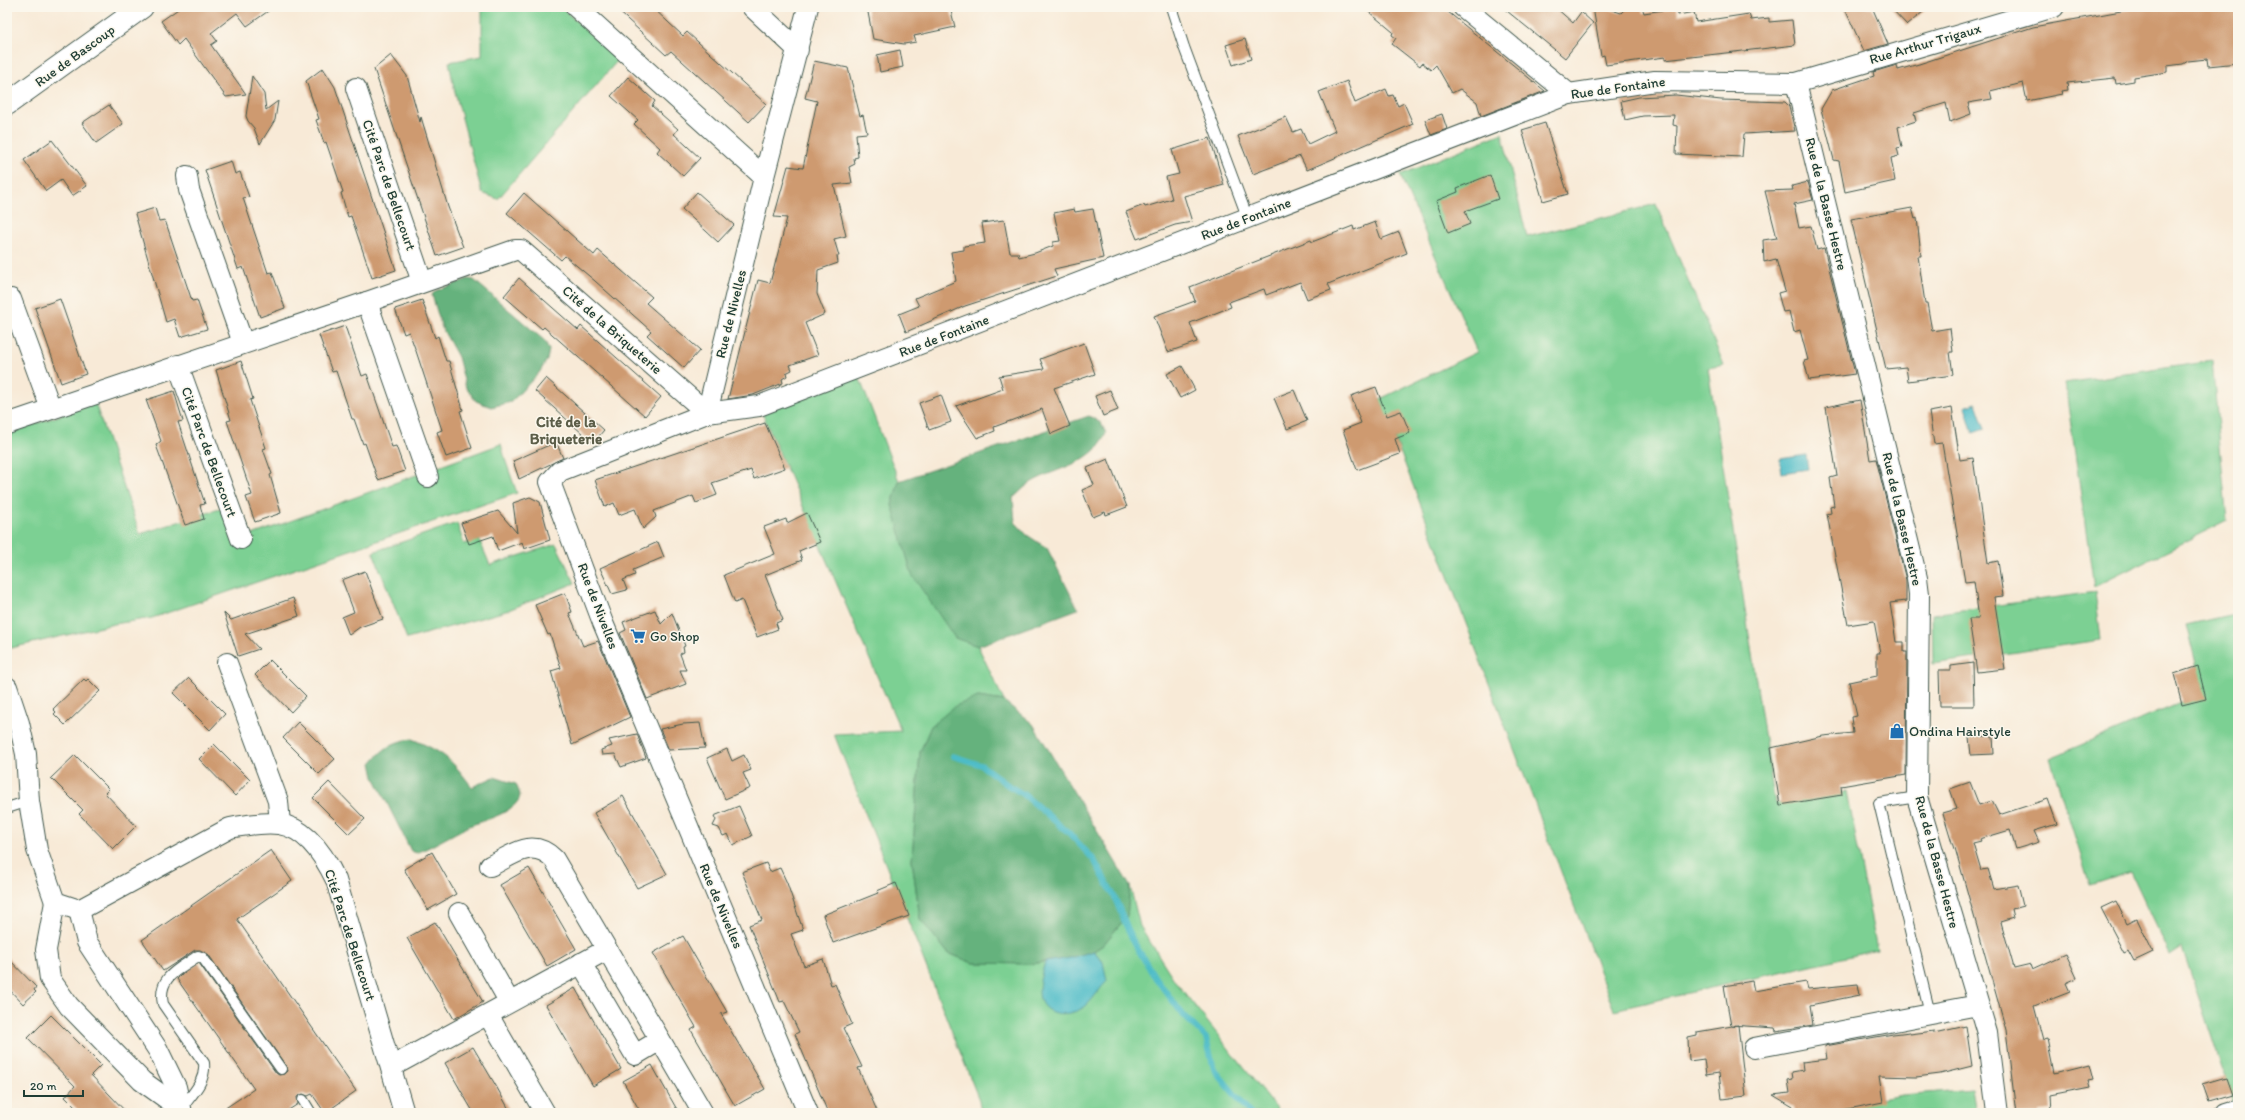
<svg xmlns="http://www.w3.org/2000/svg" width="2245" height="1120" viewBox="0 0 2245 1120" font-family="Itim,sans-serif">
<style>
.green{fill:#7cd093;stroke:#4e8664}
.forest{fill:#65b27d;stroke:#427858}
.water{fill:#4ebcc7;stroke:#367c7e}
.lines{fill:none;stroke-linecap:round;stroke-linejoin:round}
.stream{stroke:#4ebcc7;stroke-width:6}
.building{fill:#ce9a70}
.service-casing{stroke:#40574c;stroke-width:12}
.minor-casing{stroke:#40574c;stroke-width:22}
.secondary-casing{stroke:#40574c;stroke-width:24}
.service{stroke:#fff;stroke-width:10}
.minor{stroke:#fff;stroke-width:20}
.secondary{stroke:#fff;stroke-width:22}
.labels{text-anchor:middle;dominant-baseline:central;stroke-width:3;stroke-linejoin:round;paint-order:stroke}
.street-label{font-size:14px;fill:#1f3d34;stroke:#fbf7ec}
.poi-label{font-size:14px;fill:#1f3d34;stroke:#fbf7ec;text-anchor:start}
.neighbourhood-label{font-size:15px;font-weight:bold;fill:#5c5e49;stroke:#fbf7ec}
</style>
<rect width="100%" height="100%" fill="#fbf7ec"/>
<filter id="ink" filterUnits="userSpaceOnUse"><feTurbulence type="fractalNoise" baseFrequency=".025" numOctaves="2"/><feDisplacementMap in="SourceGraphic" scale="8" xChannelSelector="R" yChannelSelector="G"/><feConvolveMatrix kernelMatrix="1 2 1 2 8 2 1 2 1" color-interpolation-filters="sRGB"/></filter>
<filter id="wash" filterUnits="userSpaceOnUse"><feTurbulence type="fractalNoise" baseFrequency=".012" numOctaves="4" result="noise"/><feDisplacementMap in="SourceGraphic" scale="16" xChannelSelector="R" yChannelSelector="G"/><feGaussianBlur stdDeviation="0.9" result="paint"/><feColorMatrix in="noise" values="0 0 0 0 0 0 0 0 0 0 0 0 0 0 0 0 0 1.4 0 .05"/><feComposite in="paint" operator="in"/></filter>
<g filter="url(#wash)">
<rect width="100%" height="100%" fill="#f8ead7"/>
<g class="green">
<path d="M482,7H561L618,60L498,199L482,193L454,88L449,62L482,56Z"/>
<path d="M1502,133L1527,237L1656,204L1724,365L1708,368L1775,804L1847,791L1877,950L1614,1010L1380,399L1477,352L1400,175Z"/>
<path d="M2212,361L2227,521L2094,587L2065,383Z"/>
<path d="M856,369L899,481L892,505L955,638L978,646L1004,701L978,697L931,726L920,752L912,860L920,919L948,953L973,963L1030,964L1045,962L1040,985L1103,962L1094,951L1103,945L1127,916L1130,886L1140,926L1175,981L1280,1113H981L979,1100L834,734L901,731L759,406Z"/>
<path d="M95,403L140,534L229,506L241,539L501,444L506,462L517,493L152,618L114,624L7,649V434Z"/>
<path d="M457,523L464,544L479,539L490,565L556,544L575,583L506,611L407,639L373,552Z"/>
<path d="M2095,592L2101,640L1933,664L1932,614Z"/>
<path d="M2238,613V1104L2234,1105L2182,947L2170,955L2131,872L2090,885L2050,758L2178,704L2204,696L2186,625Z"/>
<path d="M1972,1089L1976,1113H1808L1902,1095Z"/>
</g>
<g class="forest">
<path d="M468,279L474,280L545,341L549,350L547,360L539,373L511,402L491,407L476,401L466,388L458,357L442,328L432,295L435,291Z"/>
<path d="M1089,416L1101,423L1106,433C1094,464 1058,467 1032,482C1025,486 1019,493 1013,498L1015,522L1027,535L1047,548L1078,609L978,646L955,638L912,575L892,505L899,481Z"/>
<path d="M978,697L1004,701L1033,724L1130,886L1127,916L1103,945L1094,951L1070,958L1030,964L973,963L948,953L920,919L912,860L920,752L931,726L955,706Z"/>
<path d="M412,739C445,753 451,759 472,787L494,777L516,784C518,790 522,795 518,801C508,815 484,820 469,826C451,835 435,845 417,853L411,851L374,777L371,763C384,748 393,741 412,739Z"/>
</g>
<g class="water">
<path d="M1976,403L1985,429L1973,433L1965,407Z"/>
<path d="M1806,455L1808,469L1782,473L1780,459Z"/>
<path d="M1094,951L1103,962L1107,981C1100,988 1094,998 1087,1005C1074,1016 1046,1019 1040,999C1037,987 1042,973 1045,962L1070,958Z"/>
</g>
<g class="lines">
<path class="stream" d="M953,756L981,765L1009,786L1023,794L1069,833L1094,860L1114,896L1132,939L1154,976L1184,1016L1206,1038L1214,1069L1250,1113"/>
</g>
<g id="blocks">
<g class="building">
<path d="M181,7H274L247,26L237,13L211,33L217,41L211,45L246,94L226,97L184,39L178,45L161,21Z"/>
<path d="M614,7H652L683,36L687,32L766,104L749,122L671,51L666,55Z"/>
<path d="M867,7H950L955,27L914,36L916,42L904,44L873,39Z"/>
<path d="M1363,7H1442L1545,91L1481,116L1477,102L1460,89L1452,93L1436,65L1431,70L1422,63L1420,66L1392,44L1396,38L1392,35L1393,32Z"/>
<path d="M1502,7H1555L1573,23L1581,12L1593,23L1565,58Z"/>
<path d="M1593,7H1603L1621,13L1627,7H1642L1644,13L1677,8L1678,15L1694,12L1696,22L1749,14L1751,20L1769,18V22L1792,20L1795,45L1665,60V57L1606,65L1604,55L1601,56Z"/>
<path d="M1844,7H1872L1888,44L1864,51Z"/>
<path d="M1890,7H1929L1907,25Z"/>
<path d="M2143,7H2238V63L2208,66L2207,59L2188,61L2183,64L2167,66V72L2134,77V81L2116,84L2115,78L2067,83L2068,90L2061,91L2062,94L2027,101L2023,83L1990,91L1992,99L1968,103L1971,114L1950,122L1946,103L1914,113L1916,121L1898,127L1902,147L1897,148L1899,156L1891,158L1895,181L1845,192L1839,161L1834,160L1821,109L1832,90L1874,76L1873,72L1897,65L1898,70L1919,64L2033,27Z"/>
<path d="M1245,39L1251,59L1233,65L1226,45Z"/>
<path d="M900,50L903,67L880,72L877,55Z"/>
<path d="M391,55L407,76L420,122L421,117L448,207L463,247L437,256L374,69Z"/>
<path d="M814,61L848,68L860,116L863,115L867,133L856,134L858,157L854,158L855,164L849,167L852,183L834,185L846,236L834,239L839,256H837L838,263L818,270L817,294L825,314L805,323L818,355L790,365L792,370L786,373L787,376L782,379L783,383L753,395L728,399L758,280L770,283L779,249L787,218L774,217L788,166L803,168L817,101L805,98Z"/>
<path d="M323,68L335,87L396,270L372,278L351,216L348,217L341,193L343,192L326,142L324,143L320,131L316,120L319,119L306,81Z"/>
<path d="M252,76L264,94L266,110L278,101L275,120L260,144L254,128L248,121L246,116Z"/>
<path d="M628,77L655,101L652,106L678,129L674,134L700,158L683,176L657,152L660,148L634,124L638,120L611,96Z"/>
<path d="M1347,81L1355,103L1386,89L1389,96L1393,95L1398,106L1404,103L1413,124L1307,170L1300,156L1253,174L1238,136L1286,117L1293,132L1301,129L1308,144L1335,131L1319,92Z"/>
<path d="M1676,95L1721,100L1785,102L1789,106L1795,131L1744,134L1742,157L1676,154L1677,126L1673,125L1674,115L1643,116L1625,120L1621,101L1639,97Z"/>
<path d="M109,105L123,124L96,143L82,123Z"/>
<path d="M1442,114L1447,129L1431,135L1425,120Z"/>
<path d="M1545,123L1568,194L1543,201L1522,130Z"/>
<path d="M1210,138L1224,185L1184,196L1192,222L1175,225L1137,239L1126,212L1144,205L1145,207L1172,199L1166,177L1179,174L1172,150Z"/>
<path d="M52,140L87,186L72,196L61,180L46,191L24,160Z"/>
<path d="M231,161L235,174L240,172L249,197L243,198L268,273L272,272L285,308L260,317L243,267L238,269L205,170Z"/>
<path d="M1490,175L1498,199L1465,211L1470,224L1448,233L1436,201L1458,192L1457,188Z"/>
<path d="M1808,182L1813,200L1794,204L1799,228L1811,226L1817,250L1824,248L1855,374L1809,380L1804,361L1808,360L1800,330L1794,332L1789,311L1783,312L1778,293L1785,291L1776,259L1764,262L1763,240L1777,238L1765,191L1793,190L1792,186Z"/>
<path d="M697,192L734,225L718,242L682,209Z"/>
<path d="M524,193L594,255L598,250L652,297L646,303L700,350L684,368L647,335L651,331L595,281L565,256L561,260L507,213Z"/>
<path d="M155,208L159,221L165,220L192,301L197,300L207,329L180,337L174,319L166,322L135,214Z"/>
<path d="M1912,208L1915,219L1917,218L1921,256H1918L1925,303H1927L1932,331L1950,328L1953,352H1950L1953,375L1908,381L1906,367L1886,369L1851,219Z"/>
<path d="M1074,209L1075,212L1093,209L1103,258L1054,269L1057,276L965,306L906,332L899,314L919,306L915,298L956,281L951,252L964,250V246L985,243L982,223L1004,220L1010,253H1018L1019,257L1035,253L1053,246V242L1060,241L1054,213Z"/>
<path d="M1375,222L1381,239L1399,232L1407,253L1328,284L1331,290L1307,299L1300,282L1266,295L1264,289L1229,302L1231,307L1190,323L1197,342L1168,352L1154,316L1195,301L1190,287L1311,240L1312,242L1353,226L1354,230Z"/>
<path d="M519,278L578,330L581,326L661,397L645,416L544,327L542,329L504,296Z"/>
<path d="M60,299L86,374L61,383L35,308Z"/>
<path d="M422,300L435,338L438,336L446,361H449L463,410L460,411L472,448L446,457L437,432L442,430L416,351L409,332L404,334L395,309Z"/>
<path d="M345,326L362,376L367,374L392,447L396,446L405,471L378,480L365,443L363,444L354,419H352L336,371L332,372L319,335Z"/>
<path d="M1084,343L1095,374L1054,388L1070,426L1051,434L1042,409L994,427L995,431L977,438L956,406L1003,389L999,376L1044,369L1040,359Z"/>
<path d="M241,361L253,399L250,400L266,448L263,449L272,474L270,475L281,513L255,522L246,497L252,495L227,421L231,420L216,370Z"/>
<path d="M1182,366L1195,390L1180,398L1167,374Z"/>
<path d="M546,378L604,430L593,443L535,391Z"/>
<path d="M1376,387L1387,416L1401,411L1410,433L1395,439L1400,454L1357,470L1343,430L1361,423L1351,396Z"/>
<path d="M1110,390L1118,410L1103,416L1095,396Z"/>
<path d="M1294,390L1307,421L1287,429L1274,398Z"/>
<path d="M174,391L183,421L178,422L205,504L200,505L204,519L185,525L156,445L161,441L146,400Z"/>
<path d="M941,395L951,422L929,430L919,403Z"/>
<path d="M1860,400L1870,460L1876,459L1906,580V601L1890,603L1896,642H1904V652H1907L1906,775L1841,786L1842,795L1780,805L1771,748L1823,736L1853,733L1851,717L1857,716L1849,682L1877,676V653H1880L1874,621L1848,625L1827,514L1831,513L1830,507L1834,506L1830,478L1837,476L1826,407Z"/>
<path d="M1952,408L1960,460L1973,458L1988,563L1998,561L2003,596L1994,597L2005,669L1977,672L1969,619H1979L1974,581L1965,582L1942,443L1934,444L1929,412Z"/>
<path d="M765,423L785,468L754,479L751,470L712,483L717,495L696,503L693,496L654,511L656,517L643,529L635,509L619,515L614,503L605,507L595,480Z"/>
<path d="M556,442L563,458L519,479L513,461Z"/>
<path d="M1108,459L1127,507L1106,515L1105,512L1093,517L1082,490L1094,485L1087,468Z"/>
<path d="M530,497L540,502L550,540L524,549L522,542L498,551L493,536L469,544L461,523L498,511L517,533L513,503Z"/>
<path d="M807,513L820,542L799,551L802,560L765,575L783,620L776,623L778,629L757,637L742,600L735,603L724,575L775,554L764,527L786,519L787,523Z"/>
<path d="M658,542L664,557L633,570L635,575L623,580L627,590L612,594L600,568Z"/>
<path d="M365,571L383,619L360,627L349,635L342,617L354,612L342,580Z"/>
<path d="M565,593L572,612L569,613L583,646L598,641L630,717L572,745L551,671L561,668L550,634L548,635L535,605Z"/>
<path d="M293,598L299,616L245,634L259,649L238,656L224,613L231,620Z"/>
<path d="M655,610L661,624L672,613L685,646L683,647L684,652L680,654L686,670H680L686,684L647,699L620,633L626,630L623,622Z"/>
<path d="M270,660L306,696L291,712L255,675Z"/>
<path d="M1973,663L1974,706H1940L1939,670H1951V666Z"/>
<path d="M2198,666L2206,699L2182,705L2174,674Z"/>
<path d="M189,678L225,714L210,730L173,693Z"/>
<path d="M84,679L86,681L88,679L100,691L65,725L54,714L56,712L53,709Z"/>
<path d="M298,722L335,759L319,774L283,738Z"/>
<path d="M700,723L705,748L669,750L660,729L683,724Z"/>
<path d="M637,734L646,758L621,767L615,754L602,755L601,750L612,746L609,740Z"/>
<path d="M1993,736L1994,754L1971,755L1969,737Z"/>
<path d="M214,744L250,780L235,796L199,759Z"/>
<path d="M727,749L732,761L744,755L751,770L743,773L750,788L725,799L707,758Z"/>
<path d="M75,755L109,789L105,793L136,826L113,849L79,814L83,810L51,778Z"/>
<path d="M329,782L365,819L349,834L313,798Z"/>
<path d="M1970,782L1979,805L1992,801L1999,815L2048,799L2057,824L2034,831L2039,842L2016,849L2010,830L1980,839L1981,841L1973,843L1981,870L1988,869L1994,889L2018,885L2023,906L2012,909L2014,918L2001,922L2014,968L2031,964L2033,969L2066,954L2077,978L2066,983L2070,992L2034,1006L2043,1040L2047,1039L2054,1073L2089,1064L2093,1079L2088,1080L2090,1087L2050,1095L2051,1110L2040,1111V1113H2016L2006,1030L1955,848L1954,849L1943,813L1957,809L1950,789Z"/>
<path d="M623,796L667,874L637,888L594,813Z"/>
<path d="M739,806L752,836L733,845L728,834L723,836L719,828L713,826L716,820L714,816Z"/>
<path d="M271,850L292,881L237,919L356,1091L325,1113L312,1094L308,1096L303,1094L297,1097L298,1104L284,1113H218L254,1089L177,979L181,975L199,963L276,1073L279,1075L284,1074L287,1071L286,1066L208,954L200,950H195L163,971L142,940Z"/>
<path d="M432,852L456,894L428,910L404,869Z"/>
<path d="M766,863L770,872L780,868L787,883L803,930L791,934L804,966L823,959L831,985L835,984L852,1024L843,1028L862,1067L858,1068L878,1113H828L795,1034L799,1032L784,1001L780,1002L749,925L762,920L742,872Z"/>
<path d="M529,868L576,949L547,966L500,885Z"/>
<path d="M896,883L909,916L833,943L823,915L878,893L877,891Z"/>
<path d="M2116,901L2127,924L2137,919L2153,952L2134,961L2128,950L2124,952L2101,908Z"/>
<path d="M435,922L483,1002L454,1019L407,938Z"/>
<path d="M683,936L727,1012L721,1014L765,1089L735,1106L691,1030L696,1027L653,953Z"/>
<path d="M7,957L36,987L34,990L36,992L23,1004L7,987Z"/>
<path d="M1752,981L1754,991L1806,982L1808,989L1858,984L1860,995L1810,1005L1813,1025L1776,1031L1775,1028L1731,1025L1724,986Z"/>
<path d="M575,988L621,1069L593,1086L546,1005Z"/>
<path d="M51,1015L101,1065L91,1075L127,1113H81L65,1097L75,1086L28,1038Z"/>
<path d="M1738,1025L1746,1096L1722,1099L1719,1073L1706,1075L1704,1059L1689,1061L1688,1038L1697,1036V1032Z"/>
<path d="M1966,1026L1972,1066L1940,1074L1916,1077L1879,1076L1883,1102L1828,1113H1794L1793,1107L1773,1095L1790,1093L1788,1080L1793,1079L1792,1072L1803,1070L1802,1062L1827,1059L1825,1046L1893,1034L1910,1032V1034L1934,1031V1033Z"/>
<path d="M473,1047L496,1086L511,1113H474L468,1103L445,1063Z"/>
<path d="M652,1065L663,1085L679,1113H641L623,1081Z"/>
<path d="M2226,1077L2232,1094L2208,1101L2202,1084Z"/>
</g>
</g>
</g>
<g filter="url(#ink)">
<use href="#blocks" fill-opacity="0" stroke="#40574c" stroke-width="1"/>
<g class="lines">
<g class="service-casing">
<g id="service">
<path d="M1171,7L1184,47L1248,219"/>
<path d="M1917,797L1879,803L1930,1014"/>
<path d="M7,808L29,801"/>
<path d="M303,1100L311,1113"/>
<path d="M181,1109C192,1094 206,1082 204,1063L163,1004C157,977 179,969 198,956L203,958L281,1069"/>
</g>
</g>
<g class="minor-casing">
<g id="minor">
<path d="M576,7L764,177"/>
<path d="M752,7L798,50"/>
<path d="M1463,7L1569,94"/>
<path d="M1796,83L1917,578L1919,594L1917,797L1987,1033L1997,1113"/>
<path d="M356,88L422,282"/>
<path d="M187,176L189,190L243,343"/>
<path d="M11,299L51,409"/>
<path d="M367,302L428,477"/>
<path d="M178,365L241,539"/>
<path d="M707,413L764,177L808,7"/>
<path d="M7,424L367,302L515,250H521L707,413"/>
<path d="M227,663L278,801L280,824"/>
<path d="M7,687L19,723L26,754L29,801L37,850L55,902L79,910L230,828C246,825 263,822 279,824C307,828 325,857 336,880L404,1113"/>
<path d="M490,866C513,855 532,837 554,859L703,1113"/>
<path d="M55,902L46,950L50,979L69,1006L142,1081L181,1109"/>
<path d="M79,910L87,942L158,1050L176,1087L182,1113"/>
<path d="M459,913L509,1001"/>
<path d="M581,963L635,1055L660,1040"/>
<path d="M488,1015L545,1113"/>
<path d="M1754,1048L1978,1005"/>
<path d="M391,1067L606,950"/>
<path d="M808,1113L603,623L550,482L560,471L707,413L759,406L1569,94L1655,81L1796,83L2054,7"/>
<path d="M2225,1113L2238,1109"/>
</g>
</g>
<g class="secondary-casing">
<path id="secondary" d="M7,104L142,7"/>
</g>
<use href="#service" class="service"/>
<use href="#minor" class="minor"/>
<use href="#secondary" class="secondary"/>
</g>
</g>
<defs>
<g id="supermarket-bare" transform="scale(1.2)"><path d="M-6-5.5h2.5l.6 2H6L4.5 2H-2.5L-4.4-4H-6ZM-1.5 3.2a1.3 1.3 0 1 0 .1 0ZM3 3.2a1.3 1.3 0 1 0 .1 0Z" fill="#1f6fb2" stroke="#fbf7ec" stroke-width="2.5" paint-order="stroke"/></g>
<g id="shop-bare" transform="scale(1.2)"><path d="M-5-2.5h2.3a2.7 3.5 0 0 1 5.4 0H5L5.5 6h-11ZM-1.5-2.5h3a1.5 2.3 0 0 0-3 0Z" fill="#1f6fb2" stroke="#fbf7ec" stroke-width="2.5" paint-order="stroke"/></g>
</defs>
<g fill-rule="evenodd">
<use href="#supermarket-bare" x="638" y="636"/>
<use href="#shop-bare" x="1897" y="731"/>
</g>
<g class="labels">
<g class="street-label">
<text transform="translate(1925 44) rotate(-16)">Rue Arthur Trigaux</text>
<text transform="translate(75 56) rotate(-36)">Rue de Bascoup</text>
<text transform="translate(1618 88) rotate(-8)">Rue de Fontaine</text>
<text transform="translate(389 185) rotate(71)">Cité Parc de Bellecourt</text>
<text transform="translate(1826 204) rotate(76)">Rue de la Basse Hestre</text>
<text transform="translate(1246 219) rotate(-21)">Rue de Fontaine</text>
<text transform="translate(731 314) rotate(-76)">Rue de Nivelles</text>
<text transform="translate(612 330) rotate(41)">Cité de la Briqueterie</text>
<text transform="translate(944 336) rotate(-21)">Rue de Fontaine</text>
<text transform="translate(209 452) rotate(70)">Cité Parc de Bellecourt</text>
<text transform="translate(1902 519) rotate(77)">Rue de la Basse Hestre</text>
<text transform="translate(598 606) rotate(69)">Rue de Nivelles</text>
<text transform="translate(1937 862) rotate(75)">Rue de la Basse Hestre</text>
<text transform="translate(721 906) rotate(67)">Rue de Nivelles</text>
<text transform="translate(350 935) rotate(72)">Cité Parc de Bellecourt</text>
</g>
<g class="poi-label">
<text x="650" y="636">Go Shop</text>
<text x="1909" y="731">Ondina Hairstyle</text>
</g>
<g class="neighbourhood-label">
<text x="566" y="422">Cité de la<tspan x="566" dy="17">Briqueterie</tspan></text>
</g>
</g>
<rect width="2245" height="1120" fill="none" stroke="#fbf7ec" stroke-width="24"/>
<path d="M24 1090v6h59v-6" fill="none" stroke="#1f3d34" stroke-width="2"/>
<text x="30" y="1090" font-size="12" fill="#1f3d34" stroke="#fbf7ec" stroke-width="3" paint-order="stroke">20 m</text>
</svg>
